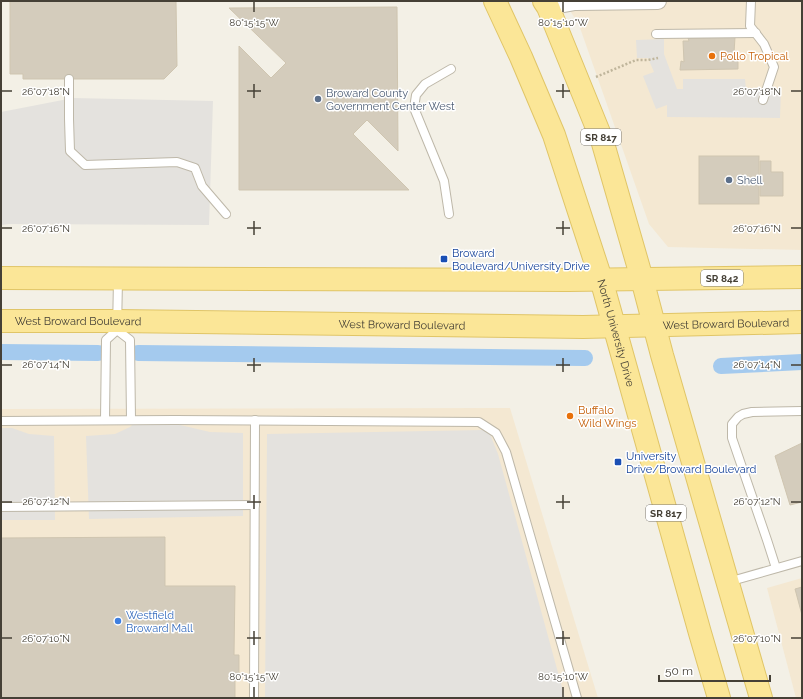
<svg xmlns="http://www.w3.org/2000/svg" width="803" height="699" viewBox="0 0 803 699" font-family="Raleway,sans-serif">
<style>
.commercial{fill:#f4e8d2}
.parking{fill:#e4e2de}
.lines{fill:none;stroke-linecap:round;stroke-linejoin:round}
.canal{stroke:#a4caee;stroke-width:16}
.building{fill:#d4ccbc;stroke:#cfc5b0}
.lane-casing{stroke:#beb8a9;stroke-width:10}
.street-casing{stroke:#beb8a9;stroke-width:18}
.primary-casing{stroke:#e0c567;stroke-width:24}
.path{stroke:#bfb59b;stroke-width:2.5;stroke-dasharray:2 2;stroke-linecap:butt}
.lane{stroke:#fff;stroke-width:8}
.street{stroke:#fff;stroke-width:16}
.primary{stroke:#fbe697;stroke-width:22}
.ticks{fill:none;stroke:#454036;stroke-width:1.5}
.food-dot{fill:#e8710a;stroke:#fff;stroke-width:1.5}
.service-dot{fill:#5c6f8a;stroke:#fff;stroke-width:1.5}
.transit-dot{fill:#1a4fb4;stroke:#fff;stroke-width:1.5}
.shop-dot{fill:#3f7fe0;stroke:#fff;stroke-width:1.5}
.labels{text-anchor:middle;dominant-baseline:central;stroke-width:3;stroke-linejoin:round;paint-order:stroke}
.shield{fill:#fff;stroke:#7d7972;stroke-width:1}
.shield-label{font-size:10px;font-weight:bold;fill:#454036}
.food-label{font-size:11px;fill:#c56008;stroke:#fff;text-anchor:start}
.service-label{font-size:11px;fill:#4e5e75;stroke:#fff;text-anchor:start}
.transit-label{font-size:11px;fill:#164399;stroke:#fff;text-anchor:start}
.street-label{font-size:11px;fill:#454036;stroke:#fff}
.shop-label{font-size:11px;fill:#366cbe;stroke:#fff;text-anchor:start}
.ticks-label{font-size:10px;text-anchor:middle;fill:#454036;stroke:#fff;stroke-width:3;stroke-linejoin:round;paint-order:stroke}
</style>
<rect width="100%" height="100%" fill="#f3f0e6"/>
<g class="commercial">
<path d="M564,1H802V250L668,247L649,224L579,25Z"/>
<path d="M510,408L598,698H1V409Z"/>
<path d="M802,578V698H796L767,588Z"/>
</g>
<g class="parking">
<path d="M664,39V54L677,89H683V79H745L746,89H781L780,118L667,117V105L656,109L643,76L654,72L648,58H637L636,40Z"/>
<path d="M73,98L213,101L209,225L9,224L1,225V112Z"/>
<path d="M146,417L210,432L243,433V516L89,519L86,436L115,434L130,427L140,418Z"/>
<path d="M1,428H12L29,434L54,436L55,520H1Z"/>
<path d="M483,430L490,434L498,454L565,698H265L267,434Z"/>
</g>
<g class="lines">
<g class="canal">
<path d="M1,352L98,353"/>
<path d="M138,353L585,358"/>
<path d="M721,366L802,362"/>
</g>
</g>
<g class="building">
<path d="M10,1H176L177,66L164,79H23V74H10Z"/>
<path d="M397,7L398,151L367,120L353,134L409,190H239V46L271,78L286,63L229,8Z"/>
<path d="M735,37L734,53H738V69L680,70L681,61L684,62L683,41H689L688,38Z"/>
<rect x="699" y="156" width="60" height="48"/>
<path d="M760,161H771V172H783V196H760Z"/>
<path d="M802,443V502L790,505L775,456Z"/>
<path d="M165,537V586H235L234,655H239V676H235V698H1V538Z"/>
<path d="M802,587V615L795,589Z"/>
</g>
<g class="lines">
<g class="lane-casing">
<g id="lane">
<path d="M751,1L750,26L764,44L774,67L763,100"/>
<path d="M656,34L756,33"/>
<path d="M69,79V119L70,151L85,165L177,162L195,168L202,186L226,214"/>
<path d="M449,214L444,181L414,108L416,95L425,84L451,69"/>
<path d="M117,330L130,340L131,420"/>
<path d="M105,420L106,340L117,330L118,280"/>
<path d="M1,421L175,420L479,422L496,433L506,452L577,698"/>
<path d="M1,507L255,505"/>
<path d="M776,568L767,540L732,438V424L738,417L743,414L752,412L802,411"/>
<path d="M728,582L802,561"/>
<path d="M254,698L255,420"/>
</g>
</g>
<g class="street-casing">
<path id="street" d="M548,7L575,2L658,1"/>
</g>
<g class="primary-casing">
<g id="primary">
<path id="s1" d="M495,1L521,57L554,135L601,279L700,633L719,698"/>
<path d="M544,1L548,7L602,140L642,279L662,355L761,698"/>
<path d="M1,278L568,280L802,277"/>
<path id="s2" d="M1,321H116L583,327L802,322"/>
</g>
</g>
<path class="path" d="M596,77L636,60H648L658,58"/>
<use href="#lane" class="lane"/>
<use href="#street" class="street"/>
<use href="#primary" class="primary"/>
</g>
<path class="ticks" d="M254,2V12M563,2V12M254,84V98M563,84V98M2,91H12M247,91H261M556,91H570M791,91H801M254,221V235M563,221V235M2,228H12M247,228H261M556,228H570M791,228H801M254,358V372M563,358V372M2,365H12M247,365H261M556,365H570M791,365H801M254,495V509M563,495V509M2,502H12M247,502H261M556,502H570M791,502H801M254,631V645M563,631V645M2,638H12M247,638H261M556,638H570M791,638H801M254,687V697M563,687V697"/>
<g class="food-dot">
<circle cx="712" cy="56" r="4"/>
<circle cx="570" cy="416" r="4"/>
</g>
<g class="service-dot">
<circle cx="318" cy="99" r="4"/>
<circle cx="729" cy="180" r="4"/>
</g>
<g class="transit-dot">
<rect x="440" y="255" width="8" height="8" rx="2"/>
<rect x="614" y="458" width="8" height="8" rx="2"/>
</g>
<circle class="shop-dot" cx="118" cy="621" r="4"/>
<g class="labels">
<g class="shield">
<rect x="581" y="129" width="40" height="16" rx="3"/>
<rect x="701" y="270" width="42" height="16" rx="3"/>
<rect x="646" y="505" width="40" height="16" rx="3"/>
</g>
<g class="shield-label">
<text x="601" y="137">SR 817</text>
<text x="722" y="278">SR 842</text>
<text x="666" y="513">SR 817</text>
</g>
<g class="food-label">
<text x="720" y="56">Pollo Tropical</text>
<text x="578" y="410">Buffalo<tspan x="578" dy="13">Wild Wings</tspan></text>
</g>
<g class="service-label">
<text x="326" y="93">Broward County<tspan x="326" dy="13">Government Center West</tspan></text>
<text x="737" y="180">Shell</text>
</g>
<g class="transit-label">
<text x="452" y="253">Broward<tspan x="452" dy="13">Boulevard/University Drive</tspan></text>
<text x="626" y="456">University<tspan x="626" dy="13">Drive/Broward Boulevard</tspan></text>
</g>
<g class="street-label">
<text stroke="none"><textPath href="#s2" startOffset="77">West Broward Boulevard</textPath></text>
<text stroke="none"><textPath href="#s2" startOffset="725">West Broward Boulevard</textPath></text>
<text stroke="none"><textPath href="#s2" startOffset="401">West Broward Boulevard</textPath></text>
<text stroke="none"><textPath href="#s1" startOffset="354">North University Drive</textPath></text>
</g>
<g class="shop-label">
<text x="126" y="615">Westfield<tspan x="126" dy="13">Broward Mall</tspan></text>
</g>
</g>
<g class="ticks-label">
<text x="254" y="26">80°15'15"W</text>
<text x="563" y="26">80°15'10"W</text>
<text x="46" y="95">26°07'18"N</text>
<text x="757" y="95">26°07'18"N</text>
<text x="46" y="232">26°07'16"N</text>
<text x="757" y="232">26°07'16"N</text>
<text x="46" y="368">26°07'14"N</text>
<text x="757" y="368">26°07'14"N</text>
<text x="46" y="505">26°07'12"N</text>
<text x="757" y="505">26°07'12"N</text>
<text x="46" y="642">26°07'10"N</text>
<text x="757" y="642">26°07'10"N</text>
<text x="254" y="680">80°15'15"W</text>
<text x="563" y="680">80°15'10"W</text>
</g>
<rect width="803" height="699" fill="none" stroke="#454036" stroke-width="4"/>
<path d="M659 675v6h111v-6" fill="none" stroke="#454036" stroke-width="2"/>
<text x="665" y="675" font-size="12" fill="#454036" stroke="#ffffff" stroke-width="3" paint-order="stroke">50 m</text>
</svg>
